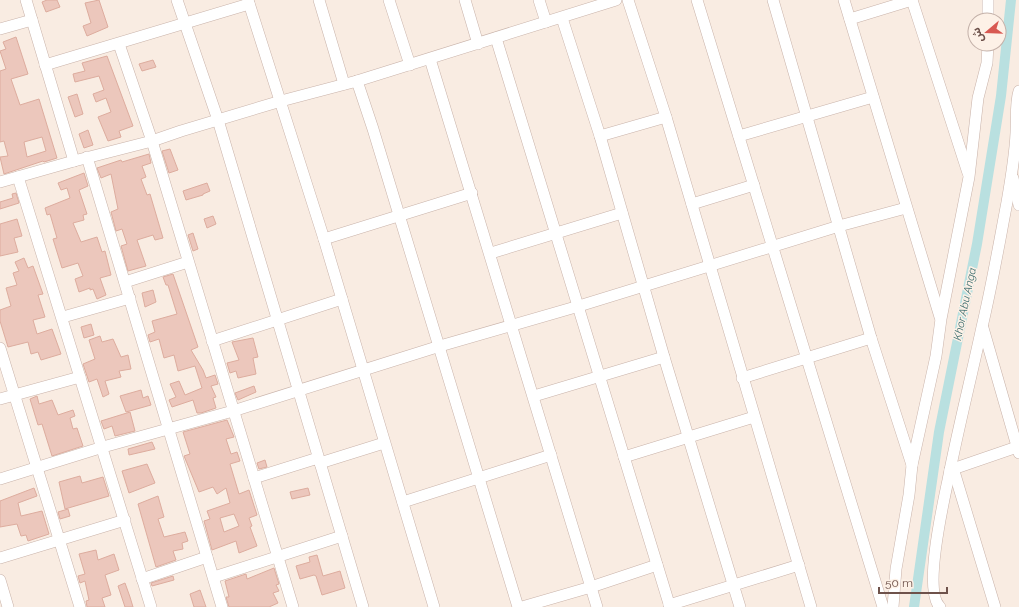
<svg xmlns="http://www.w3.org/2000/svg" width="1019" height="607" viewBox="0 0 1019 607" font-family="Raleway,'Noto Sans Arabic',sans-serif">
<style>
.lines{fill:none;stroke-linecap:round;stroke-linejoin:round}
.canal{stroke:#b9e0e0;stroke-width:10}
.building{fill:#ecc7bc;stroke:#ddac9e;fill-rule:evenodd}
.minor-casing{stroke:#c9b3aa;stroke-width:12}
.minor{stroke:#fff;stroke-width:11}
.labels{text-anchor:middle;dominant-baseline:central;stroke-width:3;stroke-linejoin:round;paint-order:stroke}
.water-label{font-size:11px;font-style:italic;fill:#417272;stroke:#fdf1e7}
</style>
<rect width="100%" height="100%" fill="#f9ece2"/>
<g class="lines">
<path class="canal" d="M914,607L939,432L977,244L1001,96L1011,0"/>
</g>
<g class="building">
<path d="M47,0H57L60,7L46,12L42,2Z"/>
<path d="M99,0L108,27L87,36L83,26L91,23L85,3Z"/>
<path d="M16,37L28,74L11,79L20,105L39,99L57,158L44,162L43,161L4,174L0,157L8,156L4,141L0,142V71L6,69L0,51L6,49L3,42ZM42,137L46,151L27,157L24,142Z"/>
<path d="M107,56L133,126L119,131L121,137L108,141L98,117L111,112L106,98L96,102L93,94L104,90L99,76L75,82L73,74L85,71L82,63Z"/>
<path d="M153,60L156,67L142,71L139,64Z"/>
<path d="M77,94L83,114L75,117L68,97Z"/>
<path d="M88,130L93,145L84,148L79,134Z"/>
<path d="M170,149L178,170L169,173L162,151Z"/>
<path d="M149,154L151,163L142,166L146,177L141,179L147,195L150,194L163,238L155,240L153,235L137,240L146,266L128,271L121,246L127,244L122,229L116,231L111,212L118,209L111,174L101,178L97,168L121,160L122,162Z"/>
<path d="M84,173L88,186L79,190L87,214L83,215L84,220L73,223L81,242L97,237L102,252L105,251L111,275L100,278L106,295L97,299L93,289L90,290V288L79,292L75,279L83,276L78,263L62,268L53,239L57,238L50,214L47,215L45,208L70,198L67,188L61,190L58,183Z"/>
<path d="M207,183L210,191L203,194V195L186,200L183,191Z"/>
<path d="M16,193L19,203L0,209V202L13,198L12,194Z"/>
<path d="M213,216L216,224L207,228L204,219Z"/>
<path d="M17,219L22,236L14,238L18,252L0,256V224Z"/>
<path d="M193,233L198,249L193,251L188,235Z"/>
<path d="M24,258L28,268L33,266L43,294L38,295L45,317L33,320L37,334L52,329L61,354L41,360L38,352L31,354L28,342L8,347L0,321V310L11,306L6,288L17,285L13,273L19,271L15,262Z"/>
<path d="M173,274L198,347L191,350L203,370L206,378L215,375L218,384L211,386L216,397L213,398L216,408L201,413H197L193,400L172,407L169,400L176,397L170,384L179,381L185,395L202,388L195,366L178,371L174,355L164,358L159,339L150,342L148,335L155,332L152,321L177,314L168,285H166L163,277Z"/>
<path d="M153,290L156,302L145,307L142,293Z"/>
<path d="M91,324L94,335L84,338L81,327Z"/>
<path d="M100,336L102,342L113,339L121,357L128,355L131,369L119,371L121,377L105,381L109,394L103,397L97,379L89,382L83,364L95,359L89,340Z"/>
<path d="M253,338L258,357L253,358L256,374L238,378L236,371L230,373L227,363L239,360L232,342Z"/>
<path d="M254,386L256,392L238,400L235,393Z"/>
<path d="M141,390L143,398L148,396L151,405L126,412L120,396Z"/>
<path d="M37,396L39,404L52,400L58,415L73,410L75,416L70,418L73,429L77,428L83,446L52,456L42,424L38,425L30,399Z"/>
<path d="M130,412L135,431L115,436L112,426L104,429L101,421Z"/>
<path d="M227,420L234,437L226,439L231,454L237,452L240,461L230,464L239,494L249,490L257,515L249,518L252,526L250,527L257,546L239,553L236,541L212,550L204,521L210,519L207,511L230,503L226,488L217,494L213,487L199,492L184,456L190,454L183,432ZM234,514L239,526L224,532L220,518Z"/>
<path d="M152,442L155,449L129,455L128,449Z"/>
<path d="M265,460L267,467L259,469L257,463Z"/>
<path d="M147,464L155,483L129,493L122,471Z"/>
<path d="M80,476L82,483L103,477L109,496L65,509L59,482Z"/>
<path d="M34,488L37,496L18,503L21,516L42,511L49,534L28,541L26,535L21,536L17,524L0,527V501Z"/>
<path d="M308,488L310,495L292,499L290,492Z"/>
<path d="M158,496L164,517L158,519L164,537L185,532L188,541L182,543L183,549L173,551L176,560L156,567L138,504Z"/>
<path d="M68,509L70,516L60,519L58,512Z"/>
<path d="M96,550L98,560L114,554L119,570L105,575L111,595L102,598L105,607H87L86,601L89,600L85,581L80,583L78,576L85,574L79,554Z"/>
<path d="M317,555L323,576L340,571L345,588L322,595L316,576L314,575L300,579L296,566L310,562L309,557Z"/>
<path d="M274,568L279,584L276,585L279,591L273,593L278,603L269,607H229L226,597H229L225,581L246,574L247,579Z"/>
<path d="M173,576L174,580L152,586L151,583Z"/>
<path d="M125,583L130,597L133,607H125L118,586Z"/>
<path d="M200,590L206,607H194L190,594Z"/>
</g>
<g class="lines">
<g class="minor-casing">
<g id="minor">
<path d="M26,0L74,161L152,141L181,131L281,101L357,81L373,129L518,607"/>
<path d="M177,0L218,120L363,607"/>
<path d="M248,0L324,239L434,607"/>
<path d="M319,0L344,84"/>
<path d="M389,0L410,65"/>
<path d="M465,0L478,44"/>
<path d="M539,0L546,22"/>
<path d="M628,0L666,117L811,607"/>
<path d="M697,0L883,607"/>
<path d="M773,0L871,338L912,465"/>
<path d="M844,0L940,317"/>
<path d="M912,0L968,173"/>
<path d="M562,18L600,136L664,357L740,607"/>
<path d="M850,19L912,0"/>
<path d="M988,20V0"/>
<path d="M0,29L32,20"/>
<path d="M496,38L670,607"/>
<path d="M119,44L152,141L293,607"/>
<path d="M430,59L597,607"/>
<path d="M45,65L249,4"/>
<path d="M357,81L616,0"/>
<path d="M600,136L666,117"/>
<path d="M739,136L873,97"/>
<path d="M87,157L222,607"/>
<path d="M18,177L151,607"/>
<path d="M1013,178L1019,205"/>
<path d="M0,182L74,161"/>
<path d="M692,204L754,185"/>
<path d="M324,239L472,193"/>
<path d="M491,253L622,213"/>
<path d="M125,282L188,262"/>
<path d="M63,317L130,298"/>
<path d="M983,328L1019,453"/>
<path d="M212,341L342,299"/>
<path d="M0,348L80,607"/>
<path d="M742,378L871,338"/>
<path d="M534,396L664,357"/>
<path d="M0,399L80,377"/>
<path d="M624,457L754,417"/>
<path d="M320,463L384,443"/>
<path d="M953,468L995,607"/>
<path d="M950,470L1017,447"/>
<path d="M254,478L318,458"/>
<path d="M0,479L103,447L233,411L440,346L579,306L839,226L906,208"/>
<path d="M403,502L551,455"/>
<path d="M0,558L125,520"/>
<path d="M214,577L342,536"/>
<path d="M142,579L207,557"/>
<path d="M0,580L8,607"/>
<path d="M669,605L799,565"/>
<path d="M522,607L591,587L657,565"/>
<path d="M893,607L896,569L909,495L912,465L936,356L941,319L969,177L978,98L987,63L988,44"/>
<path d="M940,607C923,591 943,504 948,480C958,429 971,378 982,327C992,285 999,244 1007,202C1011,179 1015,156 1016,133C1017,119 1015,104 1019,91"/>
</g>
</g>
<use href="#minor" class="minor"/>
</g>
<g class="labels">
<g class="water-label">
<text transform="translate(965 304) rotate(-78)">Khor Abu Anga</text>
</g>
</g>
<g transform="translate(987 32) rotate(251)"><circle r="19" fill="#fdf1e7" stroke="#c4b1a9"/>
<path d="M0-3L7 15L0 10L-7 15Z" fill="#d85952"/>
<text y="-6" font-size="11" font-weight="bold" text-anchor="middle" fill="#6e524b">ش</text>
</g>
<path d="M879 587v6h68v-6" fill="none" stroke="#6e524b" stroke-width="2"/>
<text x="885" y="587" font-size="12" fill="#6e524b" stroke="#fdf1e7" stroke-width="3" paint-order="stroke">50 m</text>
</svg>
